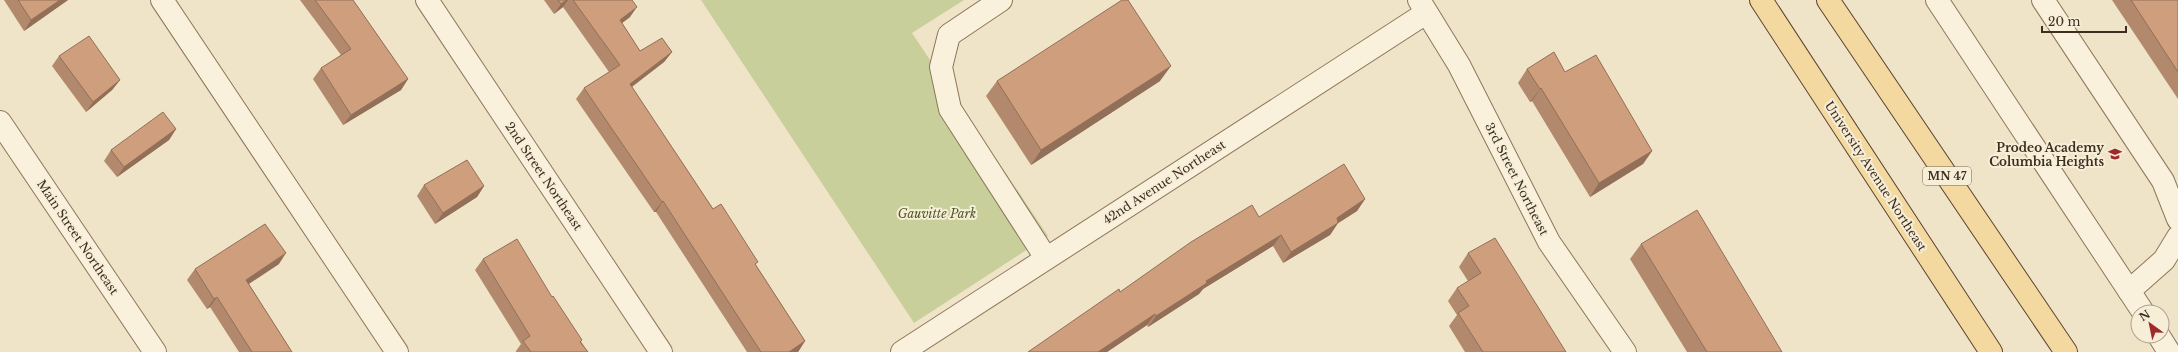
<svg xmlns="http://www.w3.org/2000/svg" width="2178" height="352" viewBox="0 0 2178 352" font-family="'Libre Baskerville',serif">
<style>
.green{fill:#c9cf9b}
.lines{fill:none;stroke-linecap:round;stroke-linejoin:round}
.minor-casing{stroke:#8d765c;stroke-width:24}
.major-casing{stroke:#5b4430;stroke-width:24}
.minor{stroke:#faf1dc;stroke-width:22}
.major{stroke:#f3d9a0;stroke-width:22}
.wall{fill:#b2896c}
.shaded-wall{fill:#916f58}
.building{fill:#cf9f7d;stroke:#916f58}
.labels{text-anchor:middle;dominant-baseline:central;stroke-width:4;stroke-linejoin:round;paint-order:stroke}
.shield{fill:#f7eed8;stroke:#756857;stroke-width:1}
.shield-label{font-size:11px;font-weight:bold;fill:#3d2e20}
.poi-label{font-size:12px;font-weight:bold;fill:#3d2e20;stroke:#f7eed8;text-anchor:end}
.street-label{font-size:12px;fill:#3d2e20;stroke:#f7eed8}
.park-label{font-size:12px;font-style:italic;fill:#4d5a26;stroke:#f7eed8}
</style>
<rect width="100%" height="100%" fill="#f0e4c8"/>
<path class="green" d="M701,0H964L912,33L1048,236L914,323Z"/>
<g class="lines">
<g class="minor-casing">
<g id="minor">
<path d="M162,0L397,352"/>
<path d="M427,0L661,352"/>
<path d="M1001,0L949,35L941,67L950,109L1046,258"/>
<path d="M1419,0L1459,65L1549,242L1625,352"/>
<path d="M1937,0L2143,312"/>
<path d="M2043,0L2163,181L2178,219"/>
<path d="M0,122L155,352"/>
<path d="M2129,291L2164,260L2178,237"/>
<path d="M2159,336L2169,352"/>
<path d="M902,352L1426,13"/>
</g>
</g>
<g class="major-casing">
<g id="major">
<path d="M1761,0L1991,352"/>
<path d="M1828,0L2066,352"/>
</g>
</g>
<use href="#minor" class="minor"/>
<use href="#major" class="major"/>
</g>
<g class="wall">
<path d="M4,0H68L24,31Z"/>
<path d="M300,0H353L408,79L401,90L343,125L313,79L321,68L341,55Z"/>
<path d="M544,0H632L630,17L622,23L640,51L672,52L664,62L632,87L713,209L756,265L805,341L798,352H747L656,212H654L576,99L584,88L609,72L563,7L554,14Z"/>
<path d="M2112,0H2178V99Z"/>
<path d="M59,56L120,80L112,90L86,112L52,66Z"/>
<path d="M1527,69L1565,72L1652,151L1643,164L1590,197L1532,101L1530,102L1518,83Z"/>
<path d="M997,81H1160L1031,165L986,96Z"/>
<path d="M176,129L169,140L117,177L104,161L111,150Z"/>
<path d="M424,185L484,186L477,197L435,224L417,196Z"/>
<path d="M1365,199L1357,211L1338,223L1330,235L1283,263L1273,246L1203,289L1199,294L1148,327L1147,325L1107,352H1028L1120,292L1259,217Z"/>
<path d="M1641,244L1782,352H1687L1630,259Z"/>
<path d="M1468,253L1566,352H1465L1449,326L1457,315L1448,301L1457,288L1468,281L1459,267Z"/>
<path d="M483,259L552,297L588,352H516V351L521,344L475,270Z"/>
<path d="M279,264L249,284L292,352H239L210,307L207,309L187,280L195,269Z"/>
</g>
<g class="shaded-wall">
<path d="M60,0H68L24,31L31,20Z"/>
<path d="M566,0H568L563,7L554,14L561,4Z"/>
<path d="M637,7L630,17L613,30L620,20Z"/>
<path d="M672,52L664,62L622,94L630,84Z"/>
<path d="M1171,66L1160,81L1031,165L1041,150Z"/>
<path d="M408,79L401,90L343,125L351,115Z"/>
<path d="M120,80L112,90L86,112L93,102Z"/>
<path d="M1541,88L1532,101L1530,102L1540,89Z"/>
<path d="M176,129L169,140L117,177L124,167Z"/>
<path d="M1652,151L1643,164L1590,197L1599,183Z"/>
<path d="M484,186L477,197L435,224L443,213Z"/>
<path d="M1365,199L1357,211L1329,229L1337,218Z"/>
<path d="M663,201L656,212H654L662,202Z"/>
<path d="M1338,223L1330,235L1283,263L1291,252Z"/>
<path d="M1281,235L1273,246L1203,289L1199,294L1148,327L1156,316L1206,281Z"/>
<path d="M286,253L279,264L239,290L246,280Z"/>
<path d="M217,297L210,307L207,309L214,299Z"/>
<path d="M1155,314L1147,325L1107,352H1098Z"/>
<path d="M805,341L798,352H789Z"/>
</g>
<g class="building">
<path d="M18,0H60L31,20Z"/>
<path d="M315,0H353L408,79L351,115L321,68L351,49Z"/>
<path d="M558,0H566L561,4Z"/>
<path d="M573,0H632L637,7L620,20L640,51L662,38L672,52L630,84L713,209L721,204L758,262L755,264L805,341L789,352H761L663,201L662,202L584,88L620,65Z"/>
<path d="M1122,0H1128L1171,66L1041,150L997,81Z"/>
<path d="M2131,0H2178V72Z"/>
<path d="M89,36L120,80L93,102L59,56Z"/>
<path d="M1554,52L1565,72L1596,55L1652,151L1599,183L1541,88L1540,89L1527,69Z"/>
<path d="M163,112L176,129L124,167L111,150Z"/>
<path d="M467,160L484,186L443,213L424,185Z"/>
<path d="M1344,164L1365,199L1337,218L1338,223L1291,252L1281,235L1206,281L1207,283L1156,316L1155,314L1098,352H1028L1119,289L1120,292L1191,242L1252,205L1259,217Z"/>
<path d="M1697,210L1782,352H1707L1641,244Z"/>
<path d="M265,224L286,253L246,280L292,352H252L217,297L214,299L195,269Z"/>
<path d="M1495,238L1566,352H1483L1458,313L1469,306L1457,288L1481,273L1468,253Z"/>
<path d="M517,239L552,297L553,296L582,340L580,342L588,352H531L523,341L530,336L483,259Z"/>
</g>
<defs>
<g id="school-bare" transform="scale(1.08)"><path d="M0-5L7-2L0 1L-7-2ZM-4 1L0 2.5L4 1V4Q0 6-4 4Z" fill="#9e2a2b" stroke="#f7eed8" stroke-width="2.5" paint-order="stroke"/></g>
</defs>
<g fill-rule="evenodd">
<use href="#school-bare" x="2115" y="154"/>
</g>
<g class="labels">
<rect class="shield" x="1923" y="167" width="48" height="18" rx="3"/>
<g class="shield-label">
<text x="1947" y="176">MN 47</text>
</g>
<g class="poi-label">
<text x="2104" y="147">Prodeo Academy<tspan x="2104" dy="14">Columbia Heights</tspan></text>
</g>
<g class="street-label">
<text transform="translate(544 176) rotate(56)">2nd Street Northeast</text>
<text transform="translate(1876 176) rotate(57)">University Avenue Northeast</text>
<text transform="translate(1517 179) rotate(63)">3rd Street Northeast</text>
<text transform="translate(1164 182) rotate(-33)">42nd Avenue Northeast</text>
<text transform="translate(78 237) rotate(56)">Main Street Northeast</text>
</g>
<g class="park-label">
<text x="937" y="213">Gauvitte Park</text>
</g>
</g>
<g transform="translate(2150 324) rotate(327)"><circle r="19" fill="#f7eed8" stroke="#ada18e"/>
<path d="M0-3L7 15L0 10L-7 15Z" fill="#9e2a2b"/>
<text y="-6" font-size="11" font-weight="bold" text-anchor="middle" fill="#3d2e20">N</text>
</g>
<path d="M2042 26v6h84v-6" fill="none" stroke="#3d2e20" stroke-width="2"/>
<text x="2048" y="26" font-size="12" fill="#3d2e20" stroke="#f7eed8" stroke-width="3" paint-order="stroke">20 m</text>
</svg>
